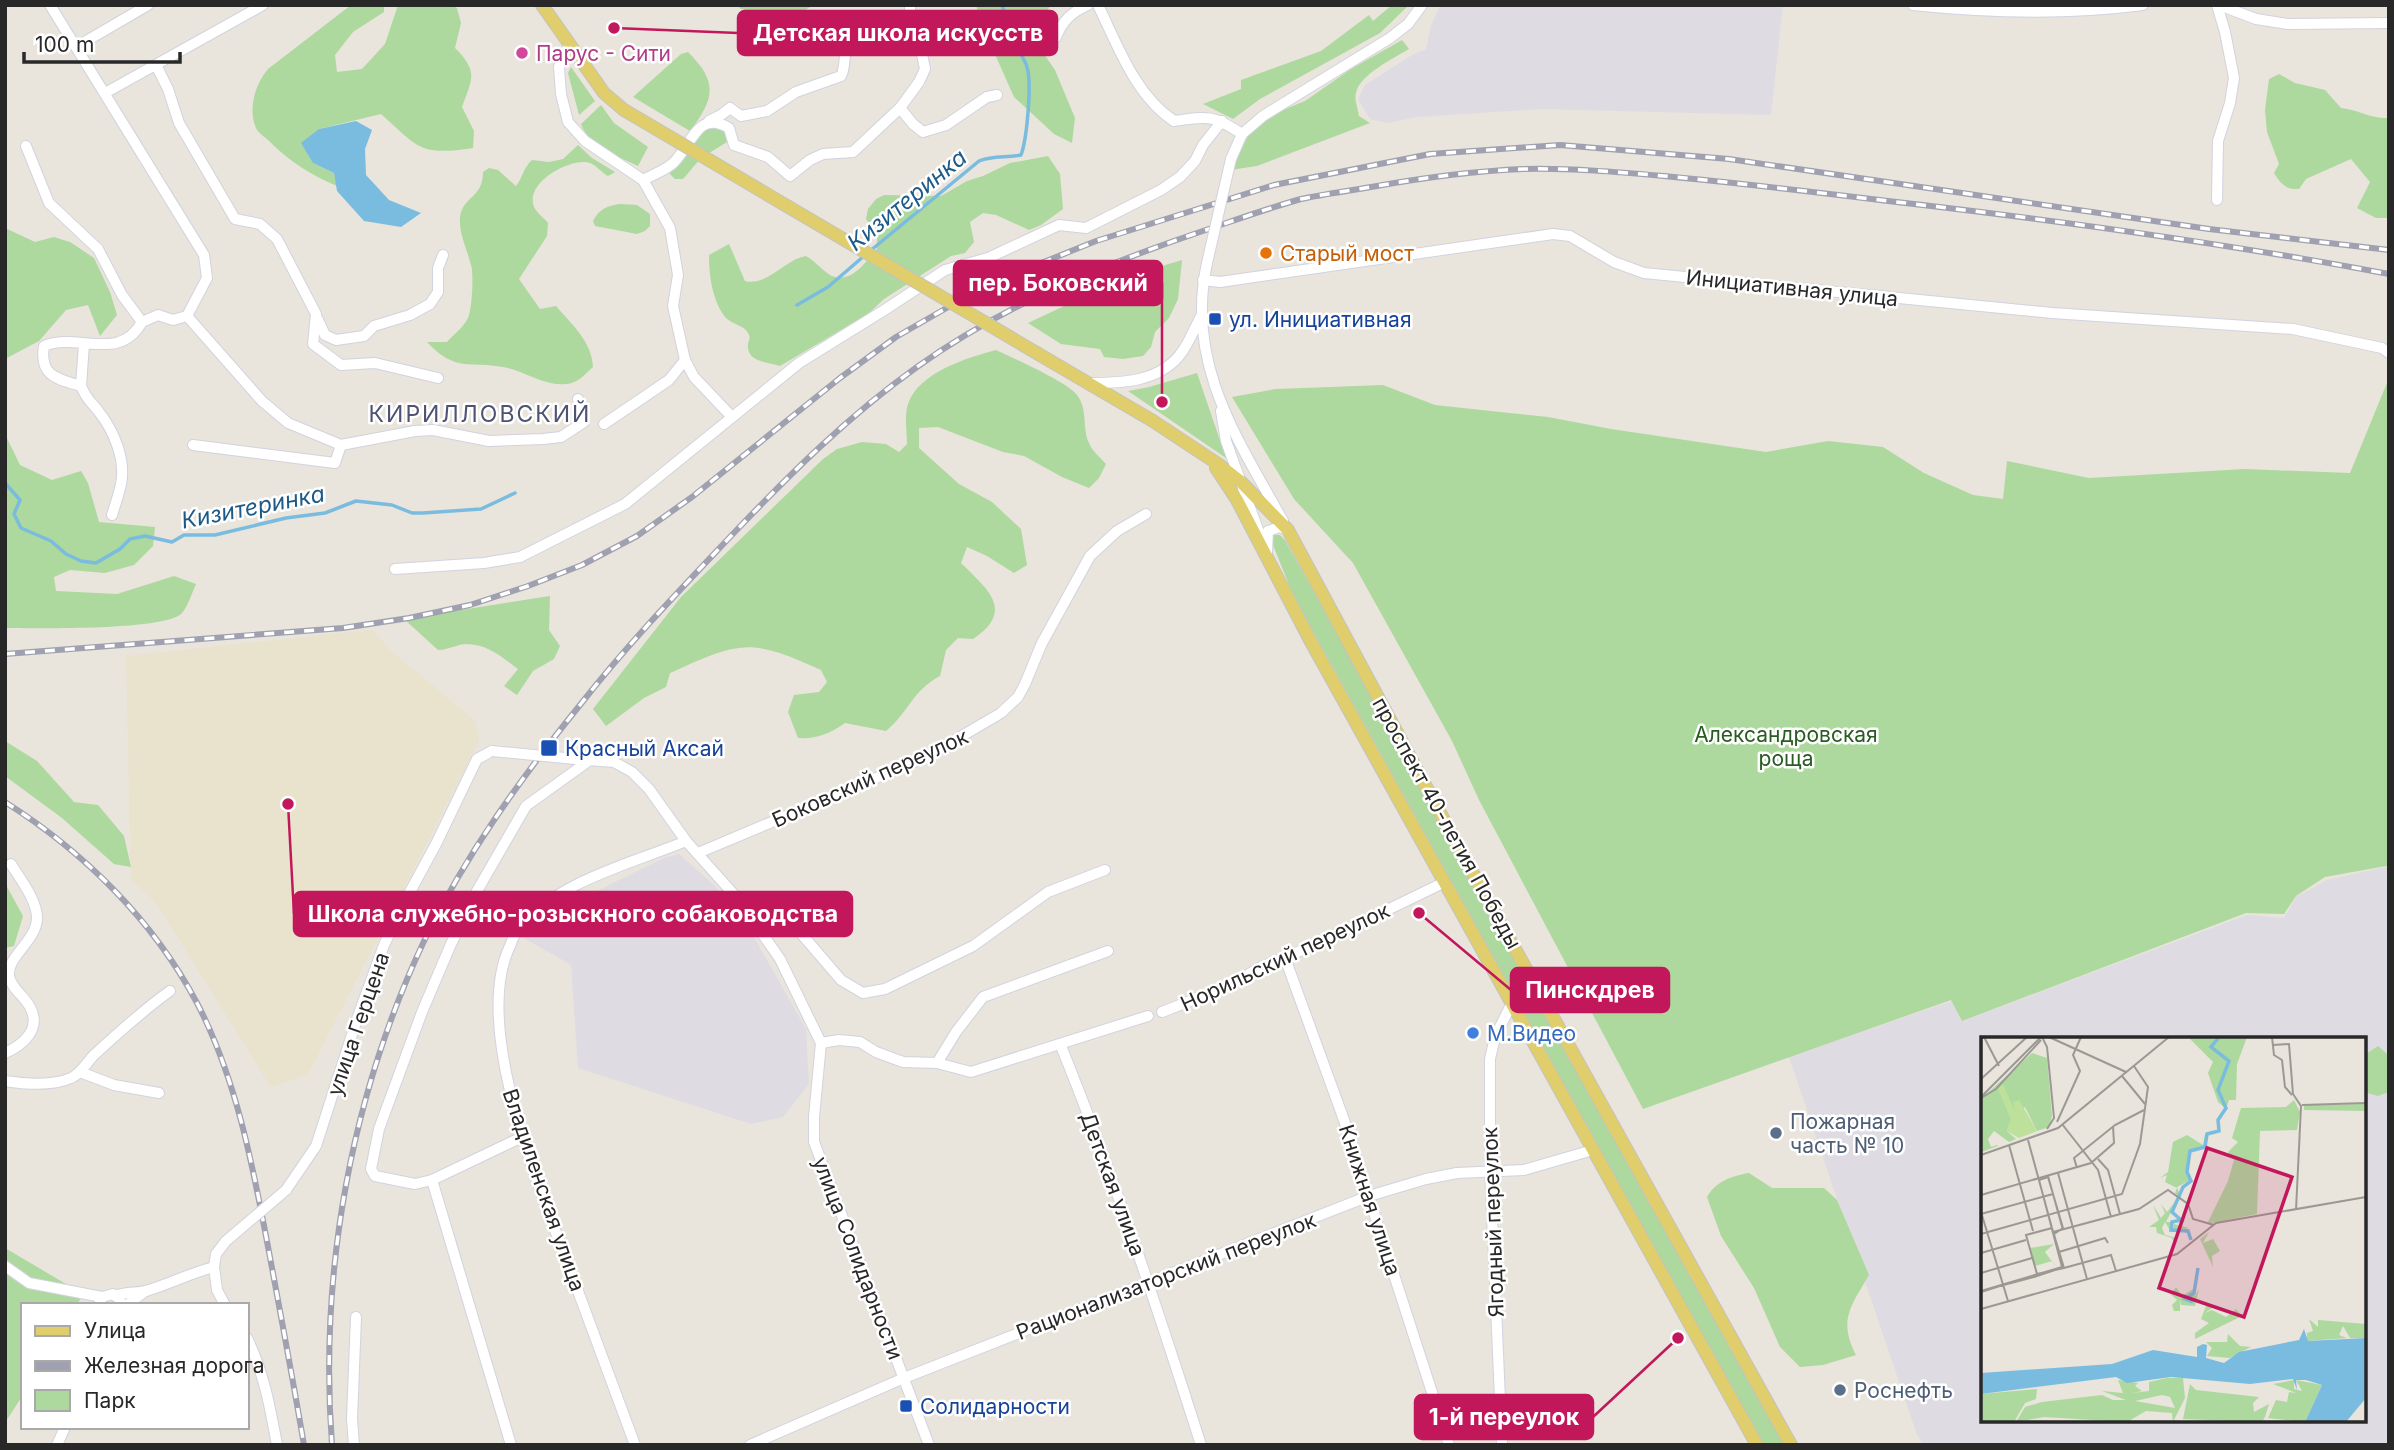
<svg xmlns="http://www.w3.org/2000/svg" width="2394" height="1450" viewBox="0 0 2394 1450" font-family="Inter,sans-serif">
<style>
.industrial{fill:#dedce2;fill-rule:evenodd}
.education{fill:#e9e2cd}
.green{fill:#add99e}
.water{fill:#7abcdf}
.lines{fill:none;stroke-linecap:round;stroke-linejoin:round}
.stream{stroke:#7abcdf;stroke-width:3.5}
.minor-casing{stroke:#d1d3df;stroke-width:12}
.major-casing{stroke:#c3c3c3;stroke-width:14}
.minor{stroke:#fff;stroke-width:10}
.major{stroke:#dfce6b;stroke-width:12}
.rail-casing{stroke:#9fa0b0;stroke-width:6}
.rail{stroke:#fff;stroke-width:3.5;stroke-dasharray:10;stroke-linecap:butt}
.minor-bridge-casing{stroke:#d1d3df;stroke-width:12;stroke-linecap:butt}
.major-bridge-casing{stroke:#c3c3c3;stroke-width:14;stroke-linecap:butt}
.minor-bridge{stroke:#fff;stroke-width:10}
.major-bridge{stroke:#dfce6b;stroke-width:12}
.hotel-dot{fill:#d1479c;stroke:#fff;stroke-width:2.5}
.food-dot{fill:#e8710a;stroke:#fff;stroke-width:2.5}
.transit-dot{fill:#1a4fb4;stroke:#fff;stroke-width:2.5}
.shop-dot{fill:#3f7fe0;stroke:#fff;stroke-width:2.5}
.service-dot{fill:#5c6f8a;stroke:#fff;stroke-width:2.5}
.labels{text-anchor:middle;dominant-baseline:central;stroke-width:5;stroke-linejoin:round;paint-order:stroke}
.hotel-label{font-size:21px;fill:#b23c85;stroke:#fff;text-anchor:start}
.food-label{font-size:21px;fill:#c56008;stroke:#fff;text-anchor:start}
.street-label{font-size:21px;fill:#282828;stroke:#fff}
.transit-label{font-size:21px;fill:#164399;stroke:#fff;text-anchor:start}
.park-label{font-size:21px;fill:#295c22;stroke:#fff}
.shop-label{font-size:21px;fill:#366cbe;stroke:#fff;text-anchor:start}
.service-label{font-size:21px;fill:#4e5e75;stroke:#fff;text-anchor:start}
.water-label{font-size:23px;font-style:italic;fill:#1d5a88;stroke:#fff}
.neighbourhood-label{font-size:23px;letter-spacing:2px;fill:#4e5273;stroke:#fff}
.inset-river{fill:none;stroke:#7abcdf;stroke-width:3.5}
.inset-road{fill:none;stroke:#9c9994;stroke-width:2}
.view{fill:#c2185b;fill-opacity:0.15;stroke:#c2185b;stroke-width:3.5}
.inset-edge{fill:none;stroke:#282828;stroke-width:3.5}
.leader{fill:none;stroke:#c2185b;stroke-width:2.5}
.callout-dot{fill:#c2185b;stroke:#fff;stroke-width:2.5}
.callout{fill:#c2185b;stroke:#c2185b;stroke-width:2.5}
.callout-label{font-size:23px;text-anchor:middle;font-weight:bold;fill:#fff}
</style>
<rect width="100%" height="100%" fill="#e9e4dc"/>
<g class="industrial">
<path d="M1440,5H1783L1771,115L1542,109L1417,117L1387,123L1370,119L1358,99L1365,85L1412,55L1426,49L1431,26Z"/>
<path d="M679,854L714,885L751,932L806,1029L809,1084L783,1117L751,1124L578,1068L571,965L524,938L548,915L664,858Z"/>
<path d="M2385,867L2389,870V1445H1923L1916,1432L1789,1057L1952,1001L1962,1021L2247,915L2284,918L2296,897L2327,880ZM1983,1039H2364V1420H1983Z"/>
</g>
<path class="education" d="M373,630L390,650L475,721L479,741L308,1074L271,1087L165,917L148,894L131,881L126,656Z"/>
<g class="green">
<path d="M351,5H384V12L353,32L335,55L337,72L362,69L385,44L398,5H452L457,8L461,23L455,48C479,72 472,79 462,107L474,131L473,148C419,156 419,148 381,114L319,129L313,163L334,173L337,186C311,175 289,161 269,141C266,138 260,134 257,130C247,111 255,84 268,69Z"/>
<path d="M741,5H814L798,14L771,19L739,8Z"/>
<path d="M976,5H1050L1035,41L1055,70L1075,118L1072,143L1054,134L1014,97L982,25Z"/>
<path d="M1392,5H1409L1380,33L1260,99L1233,119L1203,104L1241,89V80L1321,51L1369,15L1373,21Z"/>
<path d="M1402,40L1409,49C1394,58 1359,75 1356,93C1354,100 1358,109 1359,116L1370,123L1257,166L1230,170L1243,144L1254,128L1278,112L1305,101L1351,69Z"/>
<path d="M688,52C718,82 715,98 690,131L633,97L681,54Z"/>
<path d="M571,67L595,101L579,115L568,73Z"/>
<path d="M2279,74L2295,83L2325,90L2341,108C2359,110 2371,119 2389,118V218H2376L2357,208L2370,182L2351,159L2306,179L2299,189C2286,190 2281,184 2274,173L2279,164L2267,132L2265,110L2269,79Z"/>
<path d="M601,105L614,123L648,147L638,166C618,156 589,147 581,124Z"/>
<path d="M715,126L724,131L727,142L701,158L683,179H675L670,174V171L684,159L706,128Z"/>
<path d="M578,145L592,158L615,172L608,176C602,173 596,165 590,163C572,157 524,182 534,207C537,213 544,218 548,223L547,236L519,279L540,309L556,306C571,324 592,341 593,367C585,374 577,384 566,384C544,386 528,373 508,368C471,360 457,374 427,342H447C453,335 464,327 468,318C472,311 474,272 471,265C467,249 459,234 460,218C462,196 483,199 483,172L489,168L498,170L516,186C523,177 523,168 532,160L549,162L563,159Z"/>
<path d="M1048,156L1060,174L1063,209L1041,225L1029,230L996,215L983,213L970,222L974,242L965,253L951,256L884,299L868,314L780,366C767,362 746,362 748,344C749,338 751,339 748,333C745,326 732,324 726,318C712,301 709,275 709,255L729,244L745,281C767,287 785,259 806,256C815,261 825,273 832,276C852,284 866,261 877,249V236L866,219L868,209L876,199L884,195L941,196L967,181L983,176L1010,163Z"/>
<path d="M620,204L637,205L650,214V226L645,231L637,234L595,226L593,221C599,209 607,206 620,204Z"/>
<path d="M5,228L35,242L54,237L70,242L94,258L110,292L117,315L100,336L88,305L66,310L39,341L5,359Z"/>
<path d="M1182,260L1178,299L1169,318L1155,332L1151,347L1143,356L1123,359L1104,357L1100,349L1061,344L1028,323L1126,277Z"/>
<path d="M996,350C1013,358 1067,382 1077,395C1088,409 1082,428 1089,443C1092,451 1100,457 1106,464L1099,478L1089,488L1062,477L1024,456L1003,452L938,427L919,428V448L959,484L992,502L1021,529L1027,565L1014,573L987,556L967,547L961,563C987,589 1016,610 973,639L958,638L946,650L940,676C913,690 908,713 886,731L845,723C830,734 816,739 798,738L788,712L794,695L819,692L827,682L821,670C803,662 784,653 764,649C733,641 698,661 670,673L666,687L644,698L606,726L593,709L681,597L823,459L837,449L862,442L886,444L899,452L907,444C907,432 904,416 908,404C919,372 967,358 996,350Z"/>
<path d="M1197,373L1226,458L1128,391L1149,387Z"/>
<path d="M2389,378V868L2386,866L2325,877L2296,896L2284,914L2246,913L1962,1021L1951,1000L1643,1109L1479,800L1452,741L1353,563L1294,499L1232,397L1276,389L1383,385L1435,405L1548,417L1611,429L1766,452L1828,441L1883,447L1924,473L1973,495L2003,499L2007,461L2089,478L2245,469L2350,473Z"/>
<path d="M5,434L20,465L52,480L81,471L88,483L99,522L155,527L153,546L134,565L105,573L70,570L54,577L56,591L117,594L174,576L196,584C192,593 188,606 182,613C166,631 34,628 5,628Z"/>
<path d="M1273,535H1280L1285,540L1786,1445H1764L1293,595L1271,540Z"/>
<path d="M550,596L549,630L560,646L554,659L533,671L517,695L504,686L518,669C502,657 487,644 466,644C457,644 449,650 438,650L404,619Z"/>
<path d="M5,741L37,761L74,802L98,805L124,836L131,867L114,864L62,818L5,776Z"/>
<path d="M5,883L23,916L14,946L5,948Z"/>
<path d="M2378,1046L2389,1056V1092L2378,1096L2364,1092V1055Z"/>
<path d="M1749,1173L1772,1188H1824L1837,1200L1869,1275C1851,1306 1838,1320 1856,1355L1823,1365L1800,1367L1780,1347L1754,1288L1721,1236L1707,1197C1716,1181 1732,1176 1749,1173Z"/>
<path d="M5,1248L83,1294L77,1305H23V1395L6,1421Z"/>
</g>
<path class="water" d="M356,121L372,130L365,149L366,175L389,200L421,213L401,227L364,221L337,191L334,173L313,163L301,143L319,129Z"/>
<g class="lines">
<g class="stream">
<path d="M870,251L979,161C993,155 1006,158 1021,155C1027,139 1032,83 1027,67C1025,60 1020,54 1017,47C1011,34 1007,19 1002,5"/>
<path d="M797,305L828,287L864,256"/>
<path d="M5,483L20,500L14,514L21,528L51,541L66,554L81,561L96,563L120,549L130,539L145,536L172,542L184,535H215L286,518L325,513L356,501L392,505L412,513H423L481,509L515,493"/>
</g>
<g class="minor-casing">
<g id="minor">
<path d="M50,5L204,255L207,278L187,316L262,401L288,423L341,445L335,463L193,445"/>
<path d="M1098,5C1118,46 1135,95 1174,121C1208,116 1213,115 1242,134"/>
<path d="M1913,5C1990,13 2066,15 2143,5"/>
<path d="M2217,5L2225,32L2234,78L2230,103L2218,141L2217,200"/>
<path d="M2219,5L2256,19L2288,24L2389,23"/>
<path d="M1056,37C1063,20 1072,12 1088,5"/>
<path d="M569,45L559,67L561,94L568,122L585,141L643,180L670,228L678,275L673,306L685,360L694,377L732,417"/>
<path d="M76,47L148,5"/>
<path d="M156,65L168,89L179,123L235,219L260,224L277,239L316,314L313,344L341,365L375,363L438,378"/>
<path d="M105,93L263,5"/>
<path d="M900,108L913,124L923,132L946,125L987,97L997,95"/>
<path d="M709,121L721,115L730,108L741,116L767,111L796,92L841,76C850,61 837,17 864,20C876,21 888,33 900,37L910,31"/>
<path d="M26,146L49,203L98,249L122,295L142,322C119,363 78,332 44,346C39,376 57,379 81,386C88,402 90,400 99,412C114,431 126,460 121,484C119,494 115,505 112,515"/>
<path d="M1231,159L1242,134L1263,116L1390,38L1408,24L1422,5"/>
<path d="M643,180C654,174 669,169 676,160C693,141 699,110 729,128L734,145L768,157L790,176L810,160L823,154L853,152L900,108L919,82L925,69L922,54L910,31V5"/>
<path d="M1207,263C1185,363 1237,438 1283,521"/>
<path d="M1203,280L1220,282L1553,234L1570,236L1614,262L1644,273L2052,313L2293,329L2382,348L2389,353"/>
<path d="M317,318L325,335L336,340L364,336L374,326L410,315L430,304L438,292V268L443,255"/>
<path d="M142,322L158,315L173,320L187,316"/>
<path d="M1091,383C1122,383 1157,382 1179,356C1189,344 1194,329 1201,316"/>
<path d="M81,386L84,344"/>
<path d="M1221,411L1226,441L1260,535"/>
<path d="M604,424L669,380L685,360"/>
<path d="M341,445L415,431L433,430L489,441L543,439L561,437L584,422L578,399"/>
<path d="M1267,552L1268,531L1280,527L1288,530"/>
<path d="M395,569L484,563L520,557L625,504L799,363L886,309L945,270L988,258L1059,225L1086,228L1161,190L1180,177L1195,161L1203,145L1222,121"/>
<path d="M575,759L614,762L632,772L649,789L686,841L738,899L780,959L821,1043L814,1117V1142L929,1445"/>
<path d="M698,853L926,757L1001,713L1018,697L1025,684L1042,643L1090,556L1117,531L1146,514"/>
<path d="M738,899L759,901L775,906L793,924L841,980L863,993L885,989L973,946L1048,892L1105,870"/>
<path d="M1285,958L1344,1120L1449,1445"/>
<path d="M1162,1012L1228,986L1261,967L1317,944L1445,882"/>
<path d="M821,1043L839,1040L860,1042L876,1052L903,1062L937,1063L971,1072L1148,1016"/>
<path d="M1061,1046C1114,1177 1158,1310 1201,1445"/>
<path d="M5,1053C23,1045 42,1029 30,1007C25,997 11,988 9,976C6,958 37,940 37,918C37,900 20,879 11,864"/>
<path d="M937,1063L956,1032L983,997L1108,951"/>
<path d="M80,1072L114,1085L159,1093"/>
<path d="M5,1081C24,1084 53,1086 71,1078C81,1074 87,1062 94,1055C118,1033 143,1010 170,991"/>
<path d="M522,1137L432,1180L415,1184L375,1176L371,1169L379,1129L422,1012L451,944L477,891L526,806L590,760"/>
<path d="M432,1180L511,1445"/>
<path d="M286,1190L316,1146L357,1019L384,945L405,901L436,844L477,759L492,751"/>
<path d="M5,1266L29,1283L102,1297"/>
<path d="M214,1267L217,1290L225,1305"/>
<path d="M115,1296C127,1291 138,1294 149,1290C171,1283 191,1273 214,1267L216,1254L226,1241"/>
<path d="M99,1305L102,1297L113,1294L118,1297L122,1305"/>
<path d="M127,1305L144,1292"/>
<path d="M247,1338C264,1373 270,1407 277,1445"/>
<path d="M57,1445L65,1427"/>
<path d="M354,1445L352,1419L356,1317"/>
<path d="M635,1445C614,1388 593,1332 572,1275C542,1194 472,1030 509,948C512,942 514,934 518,929C557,881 631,864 686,841"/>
<path d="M750,1445L904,1378L1369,1196L1426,1179L1457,1173L1524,1170L1593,1150"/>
<path d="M1502,1445L1490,1170V1059L1495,1037L1512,1003"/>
</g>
</g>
<g class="major-casing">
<g id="major">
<path d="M542,5L604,93L624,110"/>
<path d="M1052,362L1153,421L1218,464L1241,482L1288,530L1465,859L1791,1445"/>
<path d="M1216,468L1237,500L1310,640L1757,1445"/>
</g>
</g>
<use href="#minor" class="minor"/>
<use href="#major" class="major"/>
<g class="rail-casing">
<g id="rail">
<path d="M5,654L343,628L409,618L470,605L528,586L582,565L637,536L692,497L840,378L896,337L957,302L1009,276L1096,241L1274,185L1430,154L1560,145L1729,159L2209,229L2389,250"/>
<path d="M5,802C84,852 153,920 197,1003C237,1080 253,1167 269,1252C281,1316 293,1380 304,1445"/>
<path d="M332,1445C319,1272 351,1095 425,939C466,854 521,778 580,705C626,646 678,592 730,537C788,476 848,416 917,367C1001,307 1097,267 1194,234C1230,222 1265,209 1301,199C1324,194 1348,191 1371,187C1421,178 1473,171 1524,169C1571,168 1618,172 1664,176C1739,183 1814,192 1888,201C2055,220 2223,243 2389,274"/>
</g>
</g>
<use href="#rail" class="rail"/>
<g class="minor-bridge-casing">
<g id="minor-bridge">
<path d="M1207,263L1231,159"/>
<path d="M492,751L575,759"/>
<path d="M226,1241L286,1190"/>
</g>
</g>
<g class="major-bridge-casing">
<path id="major-bridge" d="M624,110L1052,362"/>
</g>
<use href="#minor-bridge" class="minor-bridge"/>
<use href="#major-bridge" class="major-bridge"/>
</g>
<circle class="hotel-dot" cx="522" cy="53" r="7"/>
<circle class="food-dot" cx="1266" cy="253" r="7"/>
<g class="transit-dot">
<rect x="1208" y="312" width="14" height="14" rx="3.5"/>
<rect x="540" y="739" width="18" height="18" rx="3.5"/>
<rect x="899" y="1399" width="14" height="14" rx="3.5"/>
</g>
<circle class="shop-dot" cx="1473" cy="1033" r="7"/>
<g class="service-dot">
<circle cx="1776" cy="1133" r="7"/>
<circle cx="1840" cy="1390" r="7"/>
</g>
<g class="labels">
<g class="hotel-label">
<text x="536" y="53">Парус - Сити</text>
</g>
<g class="food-label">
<text x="1280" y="253">Старый мост</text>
</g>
<g class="street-label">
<text transform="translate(1792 288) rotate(6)">Инициативная улица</text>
<text transform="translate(870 778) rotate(-24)">Боковский переулок</text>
<text transform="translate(1447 823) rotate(61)">проспект 40-летия Победы</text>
<text transform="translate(1285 957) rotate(-25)">Норильский переулок</text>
<text transform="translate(358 1024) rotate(-71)">улица Герцена</text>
<text transform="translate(1113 1184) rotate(70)">Детская улица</text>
<text transform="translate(544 1190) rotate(71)">Владиленская улица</text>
<text transform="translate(1370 1200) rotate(72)">Книжная улица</text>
<text transform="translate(1493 1222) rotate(-92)">Ягодный переулок</text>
<text transform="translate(858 1258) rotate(69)">улица Солидарности</text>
<text transform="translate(1166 1276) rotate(-21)">Рационализаторский переулок</text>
</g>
<g class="transit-label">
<text x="1229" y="319">ул. Инициативная</text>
<text x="565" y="748">Красный Аксай</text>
<text x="920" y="1406">Солидарности</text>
</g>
<g class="park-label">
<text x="1786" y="734">Александровская<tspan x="1786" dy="24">роща</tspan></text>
</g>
<g class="shop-label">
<text x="1487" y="1033">М.Видео</text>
</g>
<g class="service-label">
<text x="1790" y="1121">Пожарная<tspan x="1790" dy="24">часть № 10</tspan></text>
<text x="1854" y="1390">Роснефть</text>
</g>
<g class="water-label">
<text transform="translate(907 200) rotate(-39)">Кизитеринка</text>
<text transform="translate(253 507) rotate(-11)">Кизитеринка</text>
</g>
<g class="neighbourhood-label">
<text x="480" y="414">КИРИЛЛОВСКИЙ</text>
</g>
</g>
<g transform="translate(1981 1037)">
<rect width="385" height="385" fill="#e9e4dc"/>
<path d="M207,0H266L256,27L255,63H248L245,72L237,65L227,36L232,25ZM51,16L66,21L71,79L68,90L56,94L44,70L30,83L26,94L35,102L28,105L13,94L7,102L10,110L16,108L17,109L0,115V62ZM313,63L319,75L316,93L279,94L276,177L226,187L247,144L253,123L247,115L257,105L251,101L260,71L305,70ZM385,67V74L323,73V68ZM206,98L222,108L224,98L227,111L210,113L206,135L209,143L196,150L200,161L194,156L196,151L184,145L186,138L179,141L187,135L192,105ZM197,161L185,185H191V193L193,187L208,191L190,195L184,185L181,191L184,198L195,201L194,208L191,201L176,196L175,190H168L178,183L172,168L180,181L184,176L180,167L186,175ZM228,195L222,206L232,202L239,214L231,219L232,230L219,202ZM73,207L64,215L75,230L71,224L54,229L49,211ZM195,250L201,259L212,252L214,259L218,252L214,269L200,268L199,263V274H193L191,268L196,263L185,253L191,256ZM225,269H234L224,276L231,273L245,280L255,272L261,279L214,302V296L228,286L220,282ZM328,282L337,290V283L385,287V301H369L362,289L358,298L366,301L326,304V296L332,294ZM247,297L259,309L270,310L249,321L226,319L231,311L225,305H246ZM186,341H202L204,361L192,385L191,376L165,374L146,385L63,380L35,385L44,370L61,365L121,358L132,363H145L121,354L142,356L137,343L157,346L154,349L161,354L151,356L168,354V345ZM181,358L189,360L194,371L154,364ZM313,343V352L321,354L315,343L341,348L324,385L287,381L295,363L306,365L308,355L315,356L292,347ZM209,347L215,353L278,360L272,366L273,375L288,367L284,380L281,385L202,382ZM56,352L55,362L44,366L33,385H0V357Z" fill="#add99e" fill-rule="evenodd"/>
<path d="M22,47L34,75L32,65L38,63L56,94L38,101L26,94L30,83L17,52Z" fill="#bde09b"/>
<path d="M323,292L327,304L385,301V361L365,385H324L341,348L325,343H315L316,353L312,342L269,347L190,340L146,346L135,340L0,357V336L131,327L172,313L216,320V310L222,307L226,308L225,321L243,326L258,315L318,303Z" fill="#7abcdf"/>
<path class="inset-river" d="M210,203L207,194L190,193L191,185L200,183L191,175L202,150L210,144L206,135L209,114L224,110L226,97L238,94L237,83L245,71L237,53L248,24L230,10L238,0M212,265L204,262L213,256L217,231M347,385L385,324"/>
<path class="inset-road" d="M3,0L18,29M61,0L66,10L73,81L66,92M68,0L145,35M291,0L293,18L301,23L304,50L311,58M292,8L308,7L312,57L320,69L315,173M141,39L164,67M0,42L46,0M0,60L60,0M0,61L15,52L60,3M321,68L385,66M76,85L99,34L92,18L100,0M81,87L117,133L130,180M47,103L71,191M28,108L52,194M0,118L77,91L188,0M117,122L127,133L139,177M96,131L93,121L134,88L163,73M77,136L106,242M67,139L82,193M67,140L82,191L73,197L81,228V231H80L53,240L0,254L81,230L58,143ZM0,158L110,126L133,106L132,89M0,175L27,264M0,177L72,157M71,191L83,231L56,237L45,198ZM72,195L158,172L187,153L207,167L212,182L233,188M0,197L141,157L159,107L167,50L153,29M78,215L124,201L127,206M0,216L45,203M83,231L130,218L135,234M0,236L51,221M0,255L57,237M0,272L196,217L235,186L385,160"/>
<path class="view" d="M226,111L311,140L263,280L178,251Z"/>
<rect width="385" height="385" class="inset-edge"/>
</g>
<path class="leader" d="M614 28L738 33M1162 402L1162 283M288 804L294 914M1419 913L1511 990M1678 1338L1593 1417"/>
<g class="callout-dot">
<circle cx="614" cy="28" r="7"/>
<circle cx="1162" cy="402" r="7"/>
<circle cx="288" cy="804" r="7"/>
<circle cx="1419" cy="913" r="7"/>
<circle cx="1678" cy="1338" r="7"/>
</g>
<g class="callout">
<rect x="738" y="11" width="319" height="44" rx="7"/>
<rect x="954" y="261" width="208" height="44" rx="7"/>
<rect x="294" y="892" width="558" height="44" rx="7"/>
<rect x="1511" y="968" width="158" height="44" rx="7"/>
<rect x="1415" y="1395" width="178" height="44" rx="7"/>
</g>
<g class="callout-label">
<text x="898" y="41">Детская школа искусств</text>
<text x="1058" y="291">пер. Боковский</text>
<text x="573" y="922">Школа служебно-розыскного собаководства</text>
<text x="1590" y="998">Пинскдрев</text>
<text x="1504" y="1425">1-й переулок</text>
</g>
<rect width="2394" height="1450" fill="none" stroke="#282828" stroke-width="14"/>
<rect x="21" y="1303" width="228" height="126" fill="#ffffff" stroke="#a9a9a9" stroke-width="2"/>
<rect x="35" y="1326" width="35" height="10" fill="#dfce6b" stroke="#a9a9a9" stroke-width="2"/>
<text x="84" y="1338" font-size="21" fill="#282828">Улица</text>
<rect x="35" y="1361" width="35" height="10" fill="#9fa0b0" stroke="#a9a9a9" stroke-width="2"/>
<text x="84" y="1373" font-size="21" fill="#282828">Железная дорога</text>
<rect x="35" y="1390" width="35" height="21" fill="#add99e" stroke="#a9a9a9" stroke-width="2"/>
<text x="84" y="1408" font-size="21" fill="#282828">Парк</text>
<path d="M24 52v10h156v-10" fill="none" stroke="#282828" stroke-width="3.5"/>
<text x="35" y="52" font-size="21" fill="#282828" stroke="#ffffff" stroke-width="5" paint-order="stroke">100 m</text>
</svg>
